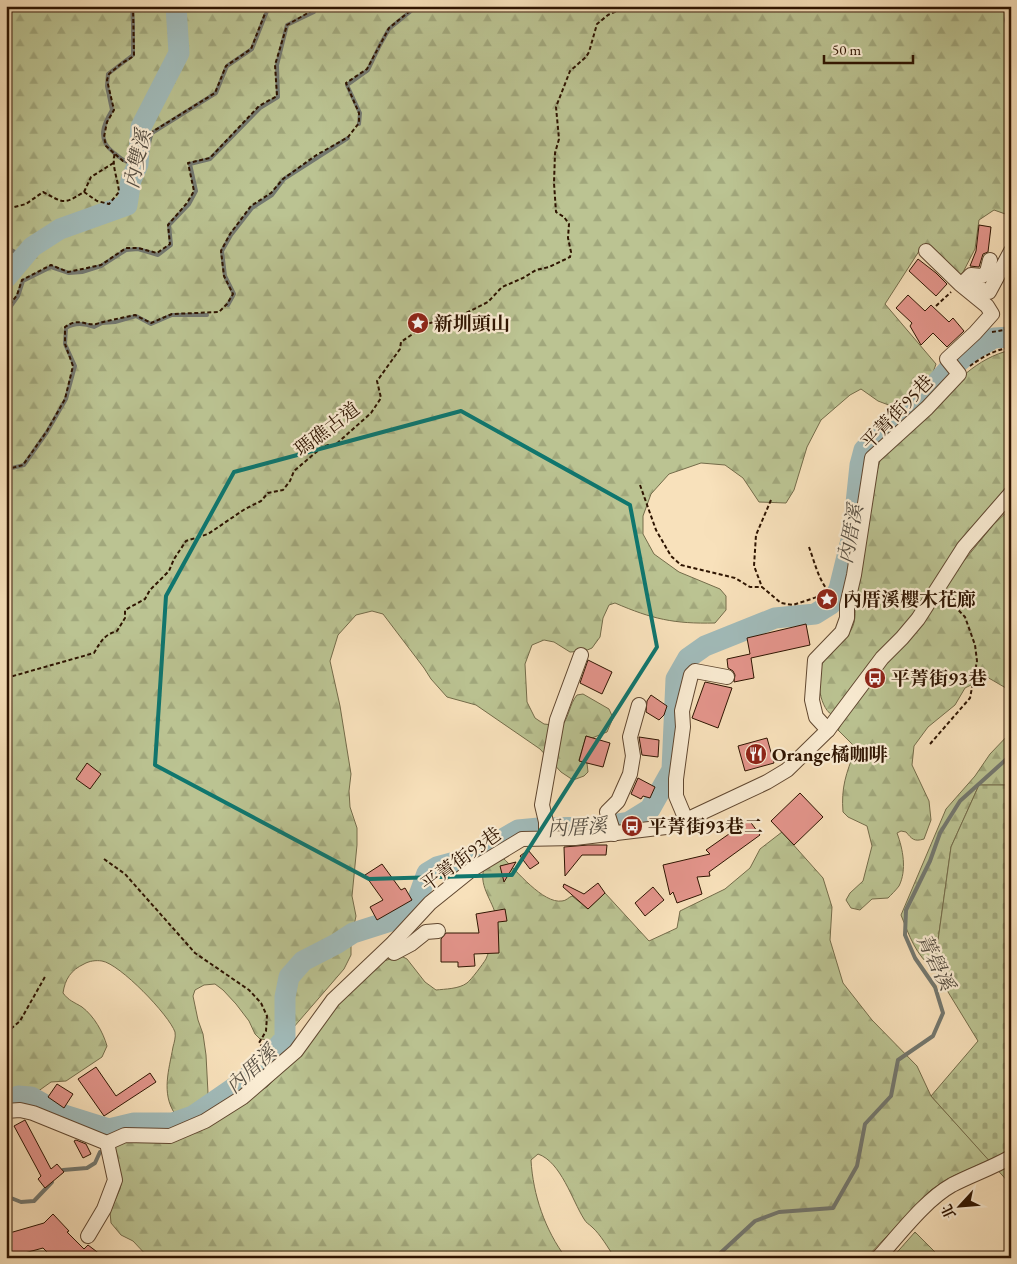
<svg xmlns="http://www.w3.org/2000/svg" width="1017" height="1264" viewBox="0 0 1017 1264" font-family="'EB Garamond','Noto Serif TC',serif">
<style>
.forest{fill:url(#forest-firs);stroke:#746c4a}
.cemetery{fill:url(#cemetery-stones);stroke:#746c4a}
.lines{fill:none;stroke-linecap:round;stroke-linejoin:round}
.stream{stroke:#737870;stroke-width:4}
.river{stroke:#a1bbba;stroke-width:21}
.building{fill:#e4958c;stroke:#2e1401}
.minor-casing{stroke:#604730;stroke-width:16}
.path{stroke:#2e1401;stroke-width:2;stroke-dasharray:4 2.5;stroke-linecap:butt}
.minor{stroke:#faecd3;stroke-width:14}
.marked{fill:none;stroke:#0f766e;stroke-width:4;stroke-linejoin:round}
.labels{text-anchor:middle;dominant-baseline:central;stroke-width:4.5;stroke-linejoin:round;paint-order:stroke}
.poi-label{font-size:19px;font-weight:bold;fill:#2e1401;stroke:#faecd3;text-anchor:start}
.street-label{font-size:19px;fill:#2e1401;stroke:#faecd3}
.water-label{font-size:20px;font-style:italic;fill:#564e42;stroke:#faecd3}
</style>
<defs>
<pattern id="forest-firs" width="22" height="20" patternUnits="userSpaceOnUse" patternTransform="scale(1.25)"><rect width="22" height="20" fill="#bbc392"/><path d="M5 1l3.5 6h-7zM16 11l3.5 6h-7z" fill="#a1a77c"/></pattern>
<pattern id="cemetery-stones" width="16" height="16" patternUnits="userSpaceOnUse" patternTransform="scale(1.25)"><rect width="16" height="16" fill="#bbc392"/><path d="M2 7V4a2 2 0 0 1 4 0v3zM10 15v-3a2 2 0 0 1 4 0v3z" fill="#a1a77c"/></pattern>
</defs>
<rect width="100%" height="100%" fill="#f8e1bb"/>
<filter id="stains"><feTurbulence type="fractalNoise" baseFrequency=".004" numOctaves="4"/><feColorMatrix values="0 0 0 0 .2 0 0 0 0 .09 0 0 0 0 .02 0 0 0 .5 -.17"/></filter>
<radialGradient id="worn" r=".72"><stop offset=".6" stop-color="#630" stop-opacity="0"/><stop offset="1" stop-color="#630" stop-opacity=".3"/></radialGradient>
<g class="forest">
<path d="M6,6H1011V216L994,210L979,220L975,249L960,278L923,245L885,304L936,364L931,378L917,391L894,407L878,401L861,389L850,395L821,420L807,447L794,490L786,503L759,502L743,478L725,465L701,463L669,474L651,494L643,516V534L654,554L679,572L720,589L726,596V610L715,623C674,624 652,619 615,603L609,605L603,618L600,637L592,648L585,651L570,652L554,642L544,640L532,645L525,664L527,702L535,718L544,724L562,726C570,715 569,705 577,695L583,694L609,709L613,718L607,732L592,738L586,736L579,760L587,763L588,772L584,776L573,780L561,772L540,749L476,705L447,697L431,679L424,668L383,614L372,611L356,615L338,635L330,661L340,706L351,774L349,791L350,807L357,828V845L352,896L356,916L351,940V955L344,969L293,1028L288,1033L276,1039L271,1040L260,1039L255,1034L249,1021L236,1004L223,990L215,984L204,985L195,990L193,996L198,1020L203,1034L206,1055L208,1093L205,1100L191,1111L181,1115L175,1114C161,1093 169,1070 173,1047C174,1043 176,1037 175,1032C169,1015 120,964 102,961C96,960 89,961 84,964C71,970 65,979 63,993C69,1001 74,1002 82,1007C94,1016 103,1032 107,1046L102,1057L66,1081L51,1082L37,1092H6Z"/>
<path d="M1011,350V488L967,536L939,574L912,618L832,715C818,706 815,672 825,659C833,649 845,641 851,630C857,620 855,607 854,596L877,471L881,457C897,440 914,424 930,408C954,384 976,358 1011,350Z"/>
<path d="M1011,508V691L987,677L965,688L955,705L928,727L914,746L912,765L929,801L931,820L924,839C914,842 912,839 906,832L901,831L897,833C903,849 907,870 899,886C896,890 891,895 888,898L872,899L860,910L851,908L846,900L850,893L863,881L872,846L867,826L848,817L843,812C841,788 846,773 855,751L852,744L838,730L847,713L946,583L993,525Z"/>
<path d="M1011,732V785H979L951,847L934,969C916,956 909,935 901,915L946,809L975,776L990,754Z"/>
<path d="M782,832L823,878L832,907L830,940L843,983L872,1020L917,1066L931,1096L989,1160L949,1178L931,1190L866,1258H615C608,1248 601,1235 592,1227C589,1224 586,1223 584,1219C572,1200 561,1162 538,1154L531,1160C533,1195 545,1230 566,1258H149L133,1241L121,1235L111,1223L110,1212L120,1189L122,1180L113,1151L116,1144L138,1140L229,1109L267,1087L299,1055L320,1024L350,991L380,962L401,956L407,959L425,982L436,990C445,989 459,989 467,983C471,980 483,964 486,959C489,952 497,928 497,921C495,903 478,887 484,869L503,858C516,870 543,904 562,901C566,901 569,897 572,896L588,909L605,893L649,941L677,928L680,911L725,889L750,868L760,849Z"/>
<path d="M915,1232L935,1252L930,1258H892Z"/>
</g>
<path class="cemetery" d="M979,785H1011V1185L931,1096L978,1041L934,969L951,847Z"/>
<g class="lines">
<g class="stream">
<path d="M132,6L133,23V55L108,74L107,86L112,110C103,125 97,139 113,152C123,160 125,162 137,166C150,159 147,144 152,133L216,93L227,66L252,49L269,6"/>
<path d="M1007,6L1008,10L1006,20L1011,39"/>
<path d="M359,124L360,113L347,85L368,70L380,45L389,29L417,6"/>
<path d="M6,247L24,257"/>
<path d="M228,305L234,294L225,276L222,251L231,235L252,208L272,195L284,179L348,138"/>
<path d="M6,313L18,296L23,281L51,267L69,273L82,272L101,266L126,250L138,249L158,255L171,245L169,225L189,204L196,191L190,164L210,159L260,108L278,97L277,65L287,25L314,12L315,6"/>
<path d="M6,468H12L24,465L47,432L66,399L75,366L65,344L66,328C75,322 84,323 94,327L102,323L115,322L136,316L151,324L172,315H207"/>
<path d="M106,1135L109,1129"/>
<path d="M60,1173L63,1170L87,1168L95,1163L100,1152"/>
<path d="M6,1196L21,1202L34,1201L52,1182"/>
<path d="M715,1258L755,1221L779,1212L833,1208L857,1166L865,1124L891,1096L898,1060L933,1036L943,1013L935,987L915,958L905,935L906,910L930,861L940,833L960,801L1011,755"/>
</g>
<g class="river">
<path d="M6,278L32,247L60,229L127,205L131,180L138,164L141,127L179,53L176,6"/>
<path d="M18,1096L31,1097L61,1114L109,1129L134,1123H173L193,1116L241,1083L268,1058L285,1038V997L289,977L303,961L336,944L353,933L397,919L414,909L427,873L437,867L470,858L518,830L539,828L601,827L629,822L650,809L672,770L676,679L688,658L705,646L775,618L815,614L831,604L839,589L853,532L860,465L864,450L884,429L917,404L947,371L972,351L994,338L1011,337"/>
</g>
</g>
<g class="building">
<path d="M979,225L991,227L988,252L983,254L979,267L970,266L976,251Z"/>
<path d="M918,259L936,273L947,284L936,296L909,271Z"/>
<path d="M908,295L925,311L931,305L949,322L953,318L964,331L947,347L933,333L921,345L910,326L912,323L896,308Z"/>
<path d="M806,624L810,645L751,658L754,678L734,682L735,675L733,671L728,668L727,659L750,654L747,638Z"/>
<path d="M588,660L612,672L602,694L580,683Z"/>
<path d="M705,682L732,688L718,728L692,718Z"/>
<path d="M651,695L667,706L664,715L659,720L646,712L647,701Z"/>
<path d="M586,736L610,743L603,767L579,761Z"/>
<path d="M639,737L659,740L658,757L642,755Z"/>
<path d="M767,738L774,763L745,771L738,746Z"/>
<path d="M87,763L101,774L90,789L76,779Z"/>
<path d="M638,778L655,787L650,798L643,796L641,799L631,794Z"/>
<path d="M800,793L823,817L794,845L771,821Z"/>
<path d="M749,820L760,835L709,872L710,876L697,877L702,894L677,903L673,892L670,895L663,865L710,854L706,850Z"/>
<path d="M588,845H607L606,855H582L565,876L564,847Z"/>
<path d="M528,850L539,863L530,869L520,856Z"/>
<path d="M516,862L504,882L500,866Z"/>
<path d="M382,864L401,890L405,888L412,900L377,920L370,907L383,900L365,875Z"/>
<path d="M598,883L605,893L588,909L563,887L564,884L584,894Z"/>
<path d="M653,887L664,900L645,916L635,903Z"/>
<path d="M505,909L507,921L498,922L499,953L474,954L475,966L458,967V962H441V939L446,933H479L476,914Z"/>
<path d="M96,1067L116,1096L150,1073L156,1082L104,1116L78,1079Z"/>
<path d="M57,1084L73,1094L64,1108L48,1097Z"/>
<path d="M25,1120L51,1169L57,1164L64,1172L45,1188L38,1179L41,1176L14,1126Z"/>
<path d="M76,1140L86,1144L91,1154L83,1158L74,1141Z"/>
<path d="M53,1214L69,1231L67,1232L84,1249L88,1245L105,1258H53L43,1248L6,1258V1234L44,1223Z"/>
</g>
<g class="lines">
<g class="minor-casing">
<g id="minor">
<path d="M990,260L987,272L982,276L971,275L966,280L978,288L989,292L1011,251"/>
<path d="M828,730L816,717L812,700L815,660L842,632L847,618V605L854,575L872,458L927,408L959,374L947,359L975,333L992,314L987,306L960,284L926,251"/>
<path d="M686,820L676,796V779L683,727L682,711L691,675L695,671L727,677"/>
<path d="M614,834L607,812L618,801L630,774L633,756L630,737L639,705"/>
<path d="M546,838V822L542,805L557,720L581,655"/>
<path d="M394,942V953L411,944L426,932L438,931"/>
<path d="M6,1111L20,1110L33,1113L107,1143L125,1135L170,1136L205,1121L243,1097L296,1051L333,1000L394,942L430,903L471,870L522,839L575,838L666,827L686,820L767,782L787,770L828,730L882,658L902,638L918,619L964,547L1011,493"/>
<path d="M88,1236L104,1209L115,1180L107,1143"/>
<path d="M878,1258C899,1235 925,1200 952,1185C971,1175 992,1168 1011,1157"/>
</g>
</g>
<g class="path">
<path d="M133,6L134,56L122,63L109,74L107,80L114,110L107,122L104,137L106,146L123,161L138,164C149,156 145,143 152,132L215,93L226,66L251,49L268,6"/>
<path d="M1008,6L1010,10L1007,20L1011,38"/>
<path d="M84,192L91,177L115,162"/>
<path d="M6,216L11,208L26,204L43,192C64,203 63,205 84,192L97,201L109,204L119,192C118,179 111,165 115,153"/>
<path d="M936,306L951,292"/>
<path d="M6,310L17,295L22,280L51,265L68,272L101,265L126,248H138L157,253L170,244L168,225L187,203L194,191L188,163L210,158L259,106L277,96L275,65L287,25L313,10L314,6"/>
<path d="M992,332L1011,329"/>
<path d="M970,366C981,358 997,348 1011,348"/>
<path d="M6,467L12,468L23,465L47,431L65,399L73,366L65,344V327C79,317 85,326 96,324C109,320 122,318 135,315L151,323L172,314L219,312L227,304L233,294L224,276L221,251L230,234L251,206L271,193L283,179L315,156L348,137L359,123V113L346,83L367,69L389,28L416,6"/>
<path d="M640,485L656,530L671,556L681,565L735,578L750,587H762"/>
<path d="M771,500L756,535L754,566L762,587L781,603L793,605L829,593"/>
<path d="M809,547C815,563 820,587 835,597"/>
<path d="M6,678L94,653C101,641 104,635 117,631L125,618V610L145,599L150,590L169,571L174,559L186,541L208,534L245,509L261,501L268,493L283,490L290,481L294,471L321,448L328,445L334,446L371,413L381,398L377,381L400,349L401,342L420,329L422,325L462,315L488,302L502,287L523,278L536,270L549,267L570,257L571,252L568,238L569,224L564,217L556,212L554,183L555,153L559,139L556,107L570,71L586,57L589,52L597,24L608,15L628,6"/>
<path d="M930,744L970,698L977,661L975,645L965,617L947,598"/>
<path d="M104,859L125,874L195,953L249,990L261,1003L267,1016L266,1031L259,1043L271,1057"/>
<path d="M6,1033L20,1021L46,975"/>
</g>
<use href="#minor" class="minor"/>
</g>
<path class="marked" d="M461,411L630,505L657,647L512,875L369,879L155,765L166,596L234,472Z"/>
<defs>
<g id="sight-disc" transform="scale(1.125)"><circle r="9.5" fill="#8f2418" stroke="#faecd3"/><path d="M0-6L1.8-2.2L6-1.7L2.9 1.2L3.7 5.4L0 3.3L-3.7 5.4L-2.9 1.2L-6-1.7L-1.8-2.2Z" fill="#fff"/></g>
<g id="bus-disc" transform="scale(1.125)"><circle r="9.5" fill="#8f2418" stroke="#faecd3"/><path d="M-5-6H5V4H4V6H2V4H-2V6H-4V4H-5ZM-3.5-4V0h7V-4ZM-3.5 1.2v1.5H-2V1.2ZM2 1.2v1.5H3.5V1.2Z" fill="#fff"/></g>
<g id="restaurant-disc" transform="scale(1.125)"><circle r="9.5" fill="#8f2418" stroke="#faecd3"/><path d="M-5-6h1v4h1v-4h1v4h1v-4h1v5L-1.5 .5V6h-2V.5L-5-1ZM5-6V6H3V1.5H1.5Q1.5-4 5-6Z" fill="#fff"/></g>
</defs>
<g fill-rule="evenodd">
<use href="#sight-disc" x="418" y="323"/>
<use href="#sight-disc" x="827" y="599"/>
<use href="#bus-disc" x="875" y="678"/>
<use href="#restaurant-disc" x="756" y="754"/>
<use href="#bus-disc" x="632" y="826"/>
</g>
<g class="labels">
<g class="poi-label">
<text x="434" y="323">新圳頭山</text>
<text x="843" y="599">內厝溪櫻木花廊</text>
<text x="891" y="678">平菁街93巷</text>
<text x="772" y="754">Orange橘咖啡</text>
<text x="648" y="826">平菁街93巷二</text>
</g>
<g class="street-label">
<text transform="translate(897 412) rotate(-46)">平菁街95巷</text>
<text transform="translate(327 429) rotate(-37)">瑪礁古道</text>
<text transform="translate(461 859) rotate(-36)">平菁街93巷</text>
</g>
<g class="water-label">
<text transform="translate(137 159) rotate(-78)">內雙溪</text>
<text transform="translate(850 534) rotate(-79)">內厝溪</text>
<text transform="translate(577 827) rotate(-4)">內厝溪</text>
<text transform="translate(936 962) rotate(64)">菁礐溪</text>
<text transform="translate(251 1069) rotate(-43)">內厝溪</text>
</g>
</g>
<rect width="1017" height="1264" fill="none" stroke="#f8e1bb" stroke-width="25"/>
<rect x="8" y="8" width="1002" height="1249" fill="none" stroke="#2e1401" stroke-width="2.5"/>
<rect x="12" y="12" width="992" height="1239" fill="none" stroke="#2e1401"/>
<g transform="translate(960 1206) rotate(244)" stroke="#faecd3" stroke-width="4" paint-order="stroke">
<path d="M0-4L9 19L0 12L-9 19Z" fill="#2e1401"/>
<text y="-8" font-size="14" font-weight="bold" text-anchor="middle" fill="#2e1401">北</text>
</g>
<path d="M824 55v8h89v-8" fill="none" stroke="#2e1401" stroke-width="2.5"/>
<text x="832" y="55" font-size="15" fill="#2e1401" stroke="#faecd3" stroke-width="4" paint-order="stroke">50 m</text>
<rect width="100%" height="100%" filter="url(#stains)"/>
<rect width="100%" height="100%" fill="url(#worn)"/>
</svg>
